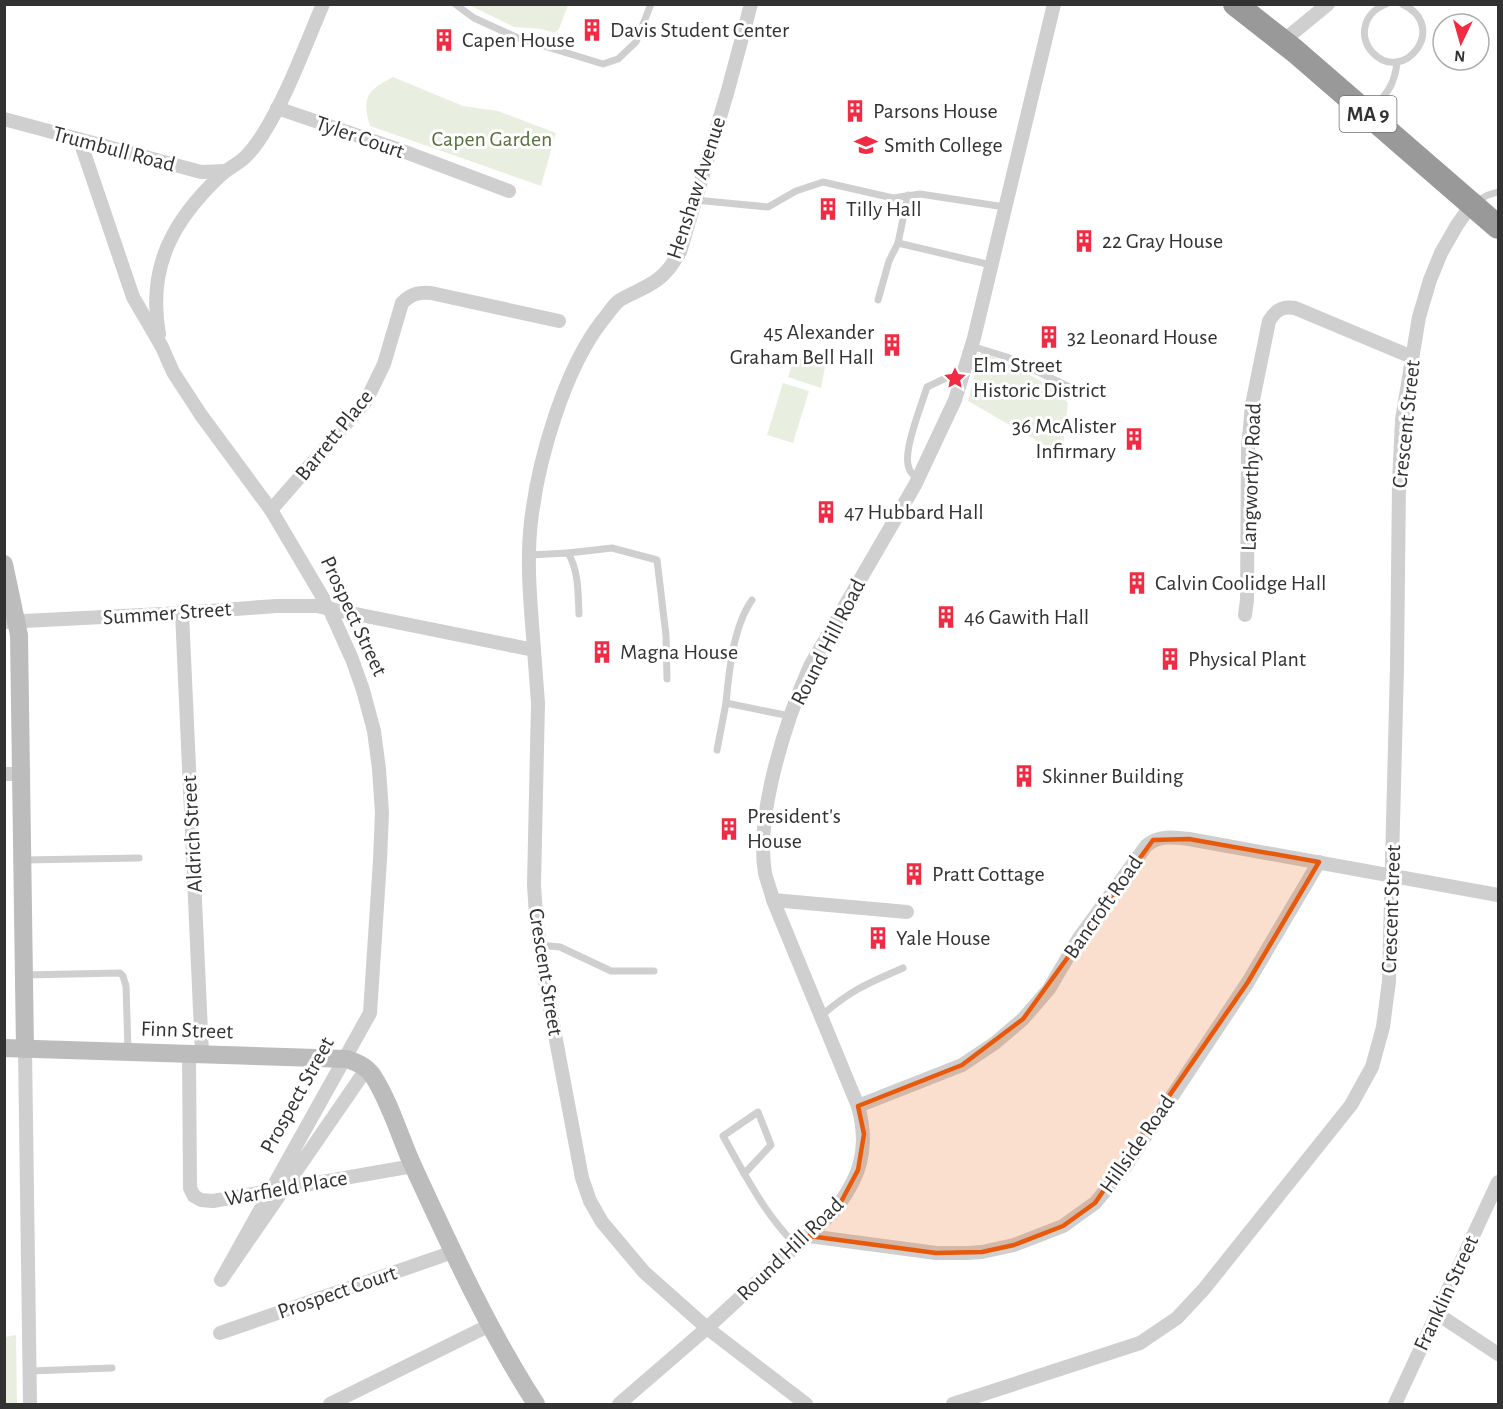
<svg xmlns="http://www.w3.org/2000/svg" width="1503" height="1409" viewBox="0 0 1503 1409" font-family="'Alegreya Sans',sans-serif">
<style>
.green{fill:#e9efe0}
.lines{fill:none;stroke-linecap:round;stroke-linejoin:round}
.lane{stroke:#cfcfcf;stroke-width:7}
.street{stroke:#cfcfcf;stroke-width:14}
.secondary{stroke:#bcbcbc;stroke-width:18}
.highway{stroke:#999;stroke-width:24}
.marked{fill:#e8590c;fill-opacity:0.2;stroke:#e8590c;stroke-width:4.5;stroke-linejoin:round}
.labels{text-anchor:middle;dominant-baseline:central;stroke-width:6;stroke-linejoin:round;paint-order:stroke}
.shield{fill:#fff;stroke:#707070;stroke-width:1.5}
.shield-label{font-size:21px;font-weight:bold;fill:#323232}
.poi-label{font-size:22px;fill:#323232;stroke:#fff;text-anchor:start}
.street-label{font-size:22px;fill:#323232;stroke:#fff}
.park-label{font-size:22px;fill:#57713b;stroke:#fff}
</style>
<rect width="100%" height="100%" fill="#fff"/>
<g class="green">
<path d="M469,5H568L559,29L555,33L541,29L514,27Z"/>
<path d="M393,77L463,106L498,111L556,133L541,186L370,126C361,97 368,90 393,77Z"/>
<path d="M981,350L1053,387L1068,403L1062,455L968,401Z"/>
<path d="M794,357L825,367L821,388L788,377Z"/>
<path d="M783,383L809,391L793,443L767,435Z"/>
<path d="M16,1335L17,1404H5V1337Z"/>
</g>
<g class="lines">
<g class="lane">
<path d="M455,4L474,18L518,38L603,64L618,59L636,42L651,4"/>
<path d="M1386,4C1376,8 1367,16 1365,27C1363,36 1366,46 1373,53C1404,85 1450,26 1402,4"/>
<path d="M1372,111C1386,94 1395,85 1397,62"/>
<path d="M695,200L768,207L796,191L823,182L893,198L920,194L1005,207"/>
<path d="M1477,201L1488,195L1498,192"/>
<path d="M898,243L991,265"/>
<path d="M878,300L889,261L898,243L908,195"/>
<path d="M971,346L1007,357L1078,391"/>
<path d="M918,479C914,476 910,473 909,468C902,452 922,404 927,387L946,378H962"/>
<path d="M568,553L612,548L657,560L666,635L667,679"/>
<path d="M530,555L568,553C579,571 578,594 579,614"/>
<path d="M752,600C733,627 729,671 726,703L790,716"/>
<path d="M717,750L726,703"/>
<path d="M24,860L139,858"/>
<path d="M539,945L560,947L611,971H654"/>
<path d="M24,975L120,973L123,976L126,986L128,1050"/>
<path d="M821,1016C851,990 868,983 903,968"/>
<path d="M744,1174L771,1145L758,1112L723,1136C745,1175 765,1215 797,1246"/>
<path d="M30,1371L112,1368"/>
</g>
<g class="street">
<path d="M1283,41L1328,4"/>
<path d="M277,108L400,150L509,191"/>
<path d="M4,119L201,172L225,171"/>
<path d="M80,141L133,297L162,347L173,372L201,415L271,510L329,608L352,659L363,690L374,731L379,769L382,813L380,860L370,1013L221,1280L367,1068"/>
<path d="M159,334C147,267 173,220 221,175C227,169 236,165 243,159C250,153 258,142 263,134C287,96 305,46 323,4"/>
<path d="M271,510L366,401L384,364L402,303C411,294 418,292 431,293L559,321"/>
<path d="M182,613L202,1054"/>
<path d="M1245,615L1247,600L1248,449L1252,405L1269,321C1276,310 1282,306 1295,308L1412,357"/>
<path d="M4,622L182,613L276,606H316L534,650L538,703L534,885L536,915L543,971L582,1178L590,1201L602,1222L644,1272L707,1328L806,1404"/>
<path d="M534,650C531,608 526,564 531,522C538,460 564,370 602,321C608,314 613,305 620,300C632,293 646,288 657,280C667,273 673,263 680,252L728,90L751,4"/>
<path d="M4,774H22"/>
<path d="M773,900L907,912"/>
<path d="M25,1049L30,1404"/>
<path d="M189,1054L190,1188L194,1196L201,1200L213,1201L413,1166"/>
<path d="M858,1106L962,1065L995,1043L1023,1019L1049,989L1079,938L1146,846C1158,835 1174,837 1189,839L1498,895"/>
<path d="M809,1236L936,1253H967L982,1252L1014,1245L1063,1226L1095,1203L1125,1167L1248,982L1319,862"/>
<path d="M1436,1313L1498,1354"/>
<path d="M220,1333L453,1252"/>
<path d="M330,1404L490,1325"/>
<path d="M619,1404L707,1328L832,1213C860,1179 870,1149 858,1106L773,900C771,891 767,882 765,873C755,815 786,720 810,666L915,485L955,400L974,338L1054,4"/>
<path d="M953,1404L1140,1343L1177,1318L1204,1289L1351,1105L1372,1067L1383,1027L1389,981L1397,666L1399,482L1402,420L1419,317L1430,280L1441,253L1457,225L1472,204"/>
<path d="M1395,1404L1498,1182"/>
</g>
<g class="secondary">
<path d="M4,564L19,635L25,1049"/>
<path d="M4,1048L347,1059C358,1063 366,1066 373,1076C391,1104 400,1138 414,1168C451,1248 488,1330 536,1404"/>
</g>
<path class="highway" d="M1235,4L1295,51L1498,227"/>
</g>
<path class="marked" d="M1189,839L1319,862L1248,982L1095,1203L1063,1226L1014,1245L982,1252L936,1253L809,1236L842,1200L858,1170L864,1134L858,1106L962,1065L1023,1019L1153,840Z"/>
<defs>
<g id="building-bare" transform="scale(1.8)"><path d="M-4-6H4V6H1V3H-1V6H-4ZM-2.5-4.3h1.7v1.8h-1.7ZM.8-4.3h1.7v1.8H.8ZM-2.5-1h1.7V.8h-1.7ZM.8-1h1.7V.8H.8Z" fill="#f02c44" stroke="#fff" stroke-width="2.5" paint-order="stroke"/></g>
<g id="university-bare" transform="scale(1.8)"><path d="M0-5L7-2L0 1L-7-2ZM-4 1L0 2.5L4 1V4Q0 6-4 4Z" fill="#f02c44" stroke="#fff" stroke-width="2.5" paint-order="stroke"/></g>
<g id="sight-bare" transform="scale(1.8)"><path d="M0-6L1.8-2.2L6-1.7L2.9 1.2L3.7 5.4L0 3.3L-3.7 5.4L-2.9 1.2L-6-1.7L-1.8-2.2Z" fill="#f02c44" stroke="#fff" stroke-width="2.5" paint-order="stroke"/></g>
</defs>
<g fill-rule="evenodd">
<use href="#building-bare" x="592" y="30"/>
<use href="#building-bare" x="444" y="40"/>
<use href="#building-bare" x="855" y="111"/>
<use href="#university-bare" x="866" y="145"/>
<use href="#building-bare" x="828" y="209"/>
<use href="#building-bare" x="1084" y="241"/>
<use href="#building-bare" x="1049" y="337"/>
<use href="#building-bare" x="892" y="345"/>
<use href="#sight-bare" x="955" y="378"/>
<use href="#building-bare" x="1134" y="439"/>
<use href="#building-bare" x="826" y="512"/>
<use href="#building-bare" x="1137" y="583"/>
<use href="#building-bare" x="946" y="617"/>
<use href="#building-bare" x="602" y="652"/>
<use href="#building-bare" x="1170" y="659"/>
<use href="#building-bare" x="1024" y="776"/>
<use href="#building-bare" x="729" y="829"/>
<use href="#building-bare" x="914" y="874"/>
<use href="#building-bare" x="878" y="938"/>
</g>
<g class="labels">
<rect class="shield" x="1339.5" y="96" width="57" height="36" rx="4.5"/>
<g class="shield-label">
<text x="1368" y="114">MA 9</text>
</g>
<g class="poi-label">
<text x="610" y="30">Davis Student Center</text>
<text x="462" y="40">Capen House</text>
<text x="873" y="111">Parsons House</text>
<text x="884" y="145">Smith College</text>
<text x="846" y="209">Tilly Hall</text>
<text x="1102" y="241">22 Gray House</text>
<text x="874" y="332" text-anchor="end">45 Alexander<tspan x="874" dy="25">Graham Bell Hall</tspan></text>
<text x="1067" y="337">32 Leonard House</text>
<text x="973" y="365">Elm Street<tspan x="973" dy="25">Historic District</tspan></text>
<text x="1116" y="426" text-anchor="end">36 McAlister<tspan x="1116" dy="25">Infirmary</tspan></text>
<text x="844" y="512">47 Hubbard Hall</text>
<text x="1155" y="583">Calvin Coolidge Hall</text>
<text x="964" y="617">46 Gawith Hall</text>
<text x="620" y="652">Magna House</text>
<text x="1188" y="659">Physical Plant</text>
<text x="1042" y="776">Skinner Building</text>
<text x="747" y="816">President's<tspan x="747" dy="25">House</tspan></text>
<text x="932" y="874">Pratt Cottage</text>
<text x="896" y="938">Yale House</text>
</g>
<g class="street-label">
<text transform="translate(360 137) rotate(19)">Tyler Court</text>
<text transform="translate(114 149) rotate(15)">Trumbull Road</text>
<text transform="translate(696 188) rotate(-72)">Henshaw Avenue</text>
<text transform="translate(1406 424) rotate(-84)">Crescent Street</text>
<text transform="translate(334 435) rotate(-51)">Barrett Place</text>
<text transform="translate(1251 477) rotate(-88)">Langworthy Road</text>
<text transform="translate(167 613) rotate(-4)">Summer Street</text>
<text transform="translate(354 616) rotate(65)">Prospect Street</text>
<text transform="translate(828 642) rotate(-63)">Round Hill Road</text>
<text transform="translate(192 834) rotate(-93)">Aldrich Street</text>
<text transform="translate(1103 907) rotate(-55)">Bancroft Road</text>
<text transform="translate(1391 909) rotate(-88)">Crescent Street</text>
<text transform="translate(546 972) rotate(81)">Crescent Street</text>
<text transform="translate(187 1030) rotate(2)">Finn Street</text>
<text transform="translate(297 1095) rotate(-61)">Prospect Street</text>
<text transform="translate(1137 1144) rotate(-55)">Hillside Road</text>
<text transform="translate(286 1188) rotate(-10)">Warfield Place</text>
<text transform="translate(790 1249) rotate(-44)">Round Hill Road</text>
<text transform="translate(337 1292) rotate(-19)">Prospect Court</text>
<text transform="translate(1446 1293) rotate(-65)">Franklin Street</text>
</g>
<g class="park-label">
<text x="492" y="139">Capen Garden</text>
</g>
</g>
<rect width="1503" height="1409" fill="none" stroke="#323232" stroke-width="12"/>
<g transform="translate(1461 42) rotate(185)"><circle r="28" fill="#ffffff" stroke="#adadad" stroke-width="1.5"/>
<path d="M0-4.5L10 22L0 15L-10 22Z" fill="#f02c44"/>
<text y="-9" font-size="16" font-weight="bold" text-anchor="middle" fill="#323232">N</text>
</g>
</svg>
